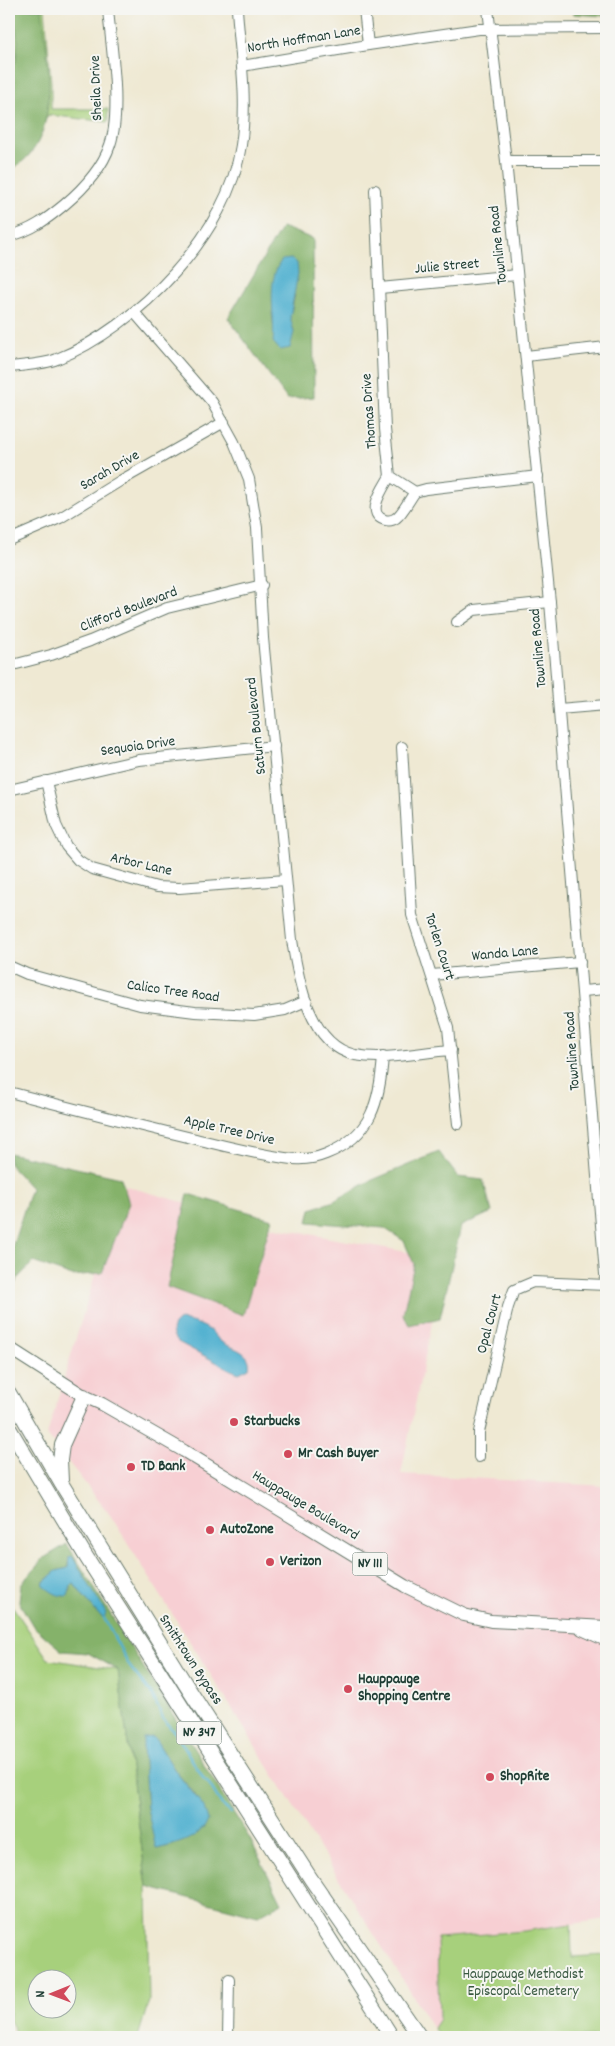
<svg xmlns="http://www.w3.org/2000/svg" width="615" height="2046" viewBox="0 0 615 2046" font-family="Dekko,sans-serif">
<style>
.built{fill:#f7cfd3}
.green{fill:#a7d07b;stroke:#638658;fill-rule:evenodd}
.forest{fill:#85b26b;stroke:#527850;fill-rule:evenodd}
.water{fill:#51b1d0;stroke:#387782}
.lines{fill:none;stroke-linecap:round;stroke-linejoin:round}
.stream{stroke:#51b1d0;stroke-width:2.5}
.minor-casing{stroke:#68796c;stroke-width:12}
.major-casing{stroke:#68796c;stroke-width:14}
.highway-casing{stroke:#68796c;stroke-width:16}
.minor{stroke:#fff;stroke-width:10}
.major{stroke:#fff;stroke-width:12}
.highway{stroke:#fff;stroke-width:14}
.poi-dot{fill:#d1495b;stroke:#f6f6f2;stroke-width:2}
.labels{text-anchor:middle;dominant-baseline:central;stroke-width:4;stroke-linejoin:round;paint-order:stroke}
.shield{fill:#f6f6f2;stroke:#60746d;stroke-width:1}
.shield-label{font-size:14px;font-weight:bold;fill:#1f3d34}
.street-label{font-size:15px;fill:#1f3d34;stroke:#f6f6f2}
.poi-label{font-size:15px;font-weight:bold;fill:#1f3d34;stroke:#f6f6f2;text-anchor:start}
.park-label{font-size:15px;fill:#3a5a42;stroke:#f6f6f2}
</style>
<rect width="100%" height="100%" fill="#f6f6f2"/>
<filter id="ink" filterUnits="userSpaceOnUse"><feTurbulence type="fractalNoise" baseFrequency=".02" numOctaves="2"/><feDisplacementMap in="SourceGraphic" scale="10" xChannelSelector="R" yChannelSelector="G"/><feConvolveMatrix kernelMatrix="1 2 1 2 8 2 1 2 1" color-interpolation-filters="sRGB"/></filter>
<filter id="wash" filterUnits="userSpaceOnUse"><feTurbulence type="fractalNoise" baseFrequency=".0096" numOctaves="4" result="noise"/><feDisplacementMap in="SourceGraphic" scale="20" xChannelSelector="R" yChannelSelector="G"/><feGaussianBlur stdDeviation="1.12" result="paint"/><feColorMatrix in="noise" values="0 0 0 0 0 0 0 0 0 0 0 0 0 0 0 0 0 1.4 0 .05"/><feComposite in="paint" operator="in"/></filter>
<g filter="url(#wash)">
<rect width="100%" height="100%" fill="#efe9d3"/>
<path class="built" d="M122,1185L271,1227L445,1259L401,1474L606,1486V1919L524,1931L437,1938L439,2020L433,2028L110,1515L47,1435Z"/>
<g class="green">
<path d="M9,9H45L51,83V109H108V122L48,115L31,150L9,165Z"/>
<path d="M9,1601L48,1659L118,1670L147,1887L149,2001L138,2037H19L9,2019ZM38,1978H68V2008H38Z"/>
<path d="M571,1924L572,1957L606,1955V2037H440L433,2028L439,2019L437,1938L524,1931Z"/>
</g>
<g class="forest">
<path d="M9,9H42C47,59 65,144 9,170V64L16,62L18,41L15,24Z"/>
<path d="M571,9H606V16L574,14Z"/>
<path d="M282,227L313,239L314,397L287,399L228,318ZM295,295L290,317L294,332L274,331L272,313L274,304Z"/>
<path d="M439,1152L458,1177L483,1180L492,1212L461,1226L440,1318L409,1325L403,1314L414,1264L404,1241L384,1228L308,1222L311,1209L334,1201L370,1181Z"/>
<path d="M9,1153L121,1178L129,1203L102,1273L72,1276L33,1262L18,1278L9,1295V1257L31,1188L9,1164Z"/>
<path d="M188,1194L272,1219L243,1315L167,1287Z"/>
<path d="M67,1544L250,1839L282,1903L258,1916L147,1887L118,1670L88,1653L62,1651L33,1626L19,1602L21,1584L44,1558ZM68,1562L98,1614L74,1584H71V1591H53L42,1583L56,1571L68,1568ZM156,1740L176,1772L195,1794L204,1828L173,1845L157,1849L147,1808L143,1746Z"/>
</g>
<g class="water">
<path d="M291,259L297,263L298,273L290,317L294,332L290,348L280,350L273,342C276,317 265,280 282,260Z"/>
<path d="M180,1320C190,1321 204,1325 212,1332C216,1336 219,1341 223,1343C234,1349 252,1352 249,1368L239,1373L231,1370L178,1342C170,1334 170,1326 180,1320Z"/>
<path d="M72,1556L106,1613L104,1618L98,1614L74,1584L71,1585L68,1596C57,1597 50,1591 42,1584L56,1571L68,1568L69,1557Z"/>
<path d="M152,1737L156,1740L176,1772L204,1807L208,1821C199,1839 175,1845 156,1849L147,1808L143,1746V1738Z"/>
</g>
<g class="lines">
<path class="stream" d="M104,1618L130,1667L153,1696L163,1719L176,1734L204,1779L208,1782L222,1805L231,1813"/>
</g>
</g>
<g filter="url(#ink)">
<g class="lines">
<g class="minor-casing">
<g id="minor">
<path d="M364,9L368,45"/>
<path d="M488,9L506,161L550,602L606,1286"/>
<path d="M242,66L368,45L479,29L606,28"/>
<path d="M506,161H606"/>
<path d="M375,190L385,429L390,476L415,492L426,489L538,476"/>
<path d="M9,236C31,231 47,219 64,205C83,189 102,169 110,145C122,111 111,46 108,9"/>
<path d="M380,288L517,275"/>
<path d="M134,312L212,402L234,442L249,479L257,528L263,638L292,940C298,979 309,1045 355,1055C386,1061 420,1052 451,1050"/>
<path d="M526,356L606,347"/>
<path d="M9,367C24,365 43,365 57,359C137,327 229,233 241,145C248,100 240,54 237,9"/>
<path d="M390,476C384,487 364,514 385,520C389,521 392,521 396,518C403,513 409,500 415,492"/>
<path d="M9,540L60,518L120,481L224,422"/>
<path d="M457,622L474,610L550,602"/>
<path d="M9,666L51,655L90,641L167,608L262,585"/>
<path d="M559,709L606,705"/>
<path d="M402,747L412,915L448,1028L458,1124"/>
<path d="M46,781L56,825L66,846L78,860L92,869L157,887L179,888L286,880"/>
<path d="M9,790L139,760L274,746"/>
<path d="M9,966L27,974L140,1005L195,1012L254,1015L285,1010L306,1001"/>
<path d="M432,975L580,962"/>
<path d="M583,991L606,989"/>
<path d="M9,1092C71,1108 133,1124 196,1139C225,1146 255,1154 285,1158C298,1160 314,1159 326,1154C372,1136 380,1100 383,1056"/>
<path d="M479,1457V1432L508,1307L514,1290L533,1282L606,1285"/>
<path d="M228,2037L229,1980"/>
</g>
</g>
<g class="major-casing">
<g id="major">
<path d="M9,1348L84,1396L102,1404L184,1451L405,1586L464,1615L491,1621L606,1627"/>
<path d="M582,1629L606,1640"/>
</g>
</g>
<g class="highway-casing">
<g id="highway">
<path d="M9,1393L61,1483L186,1685L311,1879L420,2037"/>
<path d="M9,1428L85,1555L392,2037"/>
<path d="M61,1481L60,1460L62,1445L84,1396"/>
</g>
</g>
<use href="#minor" class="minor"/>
<use href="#major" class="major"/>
<use href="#highway" class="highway"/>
</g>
</g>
<g class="poi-dot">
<circle cx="234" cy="1422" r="5"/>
<circle cx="288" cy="1454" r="5"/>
<circle cx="131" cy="1467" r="5"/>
<circle cx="210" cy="1530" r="5"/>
<circle cx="270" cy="1562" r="5"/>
<circle cx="348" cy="1689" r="5"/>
<circle cx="490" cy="1777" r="5"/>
</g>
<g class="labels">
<g class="shield">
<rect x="352.5" y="1552.5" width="35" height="23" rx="4"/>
<rect x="176.5" y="1721.5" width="45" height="23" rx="4"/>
</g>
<g class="shield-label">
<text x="370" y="1564">NY 111</text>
<text x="199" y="1733">NY 347</text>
</g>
<g class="street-label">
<text transform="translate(304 40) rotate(-9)">North Hoffman Lane</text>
<text transform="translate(97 88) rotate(-92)">Sheila Drive</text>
<text transform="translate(499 245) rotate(-96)">Townline Road</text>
<text transform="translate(447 267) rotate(-5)">Julie Street</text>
<text transform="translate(370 411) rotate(-94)">Thomas Drive</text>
<text transform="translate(110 471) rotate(-30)">Sarah Drive</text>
<text transform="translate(129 610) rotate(-21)">Clifford Boulevard</text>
<text transform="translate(539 648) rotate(-95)">Townline Road</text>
<text transform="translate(257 726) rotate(-96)">Saturn Boulevard</text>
<text transform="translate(138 747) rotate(-8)">Sequoia Drive</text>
<text transform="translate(141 865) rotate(13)">Arbor Lane</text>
<text transform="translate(439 947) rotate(72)">Torlen Court</text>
<text transform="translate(505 954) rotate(-5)">Wanda Lane</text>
<text transform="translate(173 992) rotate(8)">Calico Tree Road</text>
<text transform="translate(573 1051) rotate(-94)">Townline Road</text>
<text transform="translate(229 1131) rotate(13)">Apple Tree Drive</text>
<text transform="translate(490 1324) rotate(-75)">Opal Court</text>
<text transform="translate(305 1506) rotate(31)">Hauppauge Boulevard</text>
<text transform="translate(190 1660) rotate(57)">Smithtown Bypass</text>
</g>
<g class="poi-label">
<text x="244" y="1422">Starbucks</text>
<text x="298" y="1454">Mr Cash Buyer</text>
<text x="141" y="1467">TD Bank</text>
<text x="220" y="1530">AutoZone</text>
<text x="280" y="1562">Verizon</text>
<text x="358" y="1680">Hauppauge<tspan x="358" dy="17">Shopping Centre</tspan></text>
<text x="500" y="1777">ShopRite</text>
</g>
<g class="park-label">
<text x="523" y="1975">Hauppauge Methodist<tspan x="523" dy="17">Episcopal Cemetery</tspan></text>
</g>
</g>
<rect width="615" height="2046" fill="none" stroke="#f6f6f2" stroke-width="30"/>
<g transform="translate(52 1994) rotate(269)"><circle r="24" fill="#f6f6f2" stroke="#a0aca6"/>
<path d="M0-4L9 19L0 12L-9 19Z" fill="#d1495b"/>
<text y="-8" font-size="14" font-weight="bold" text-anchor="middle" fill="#1f3d34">N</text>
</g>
</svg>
